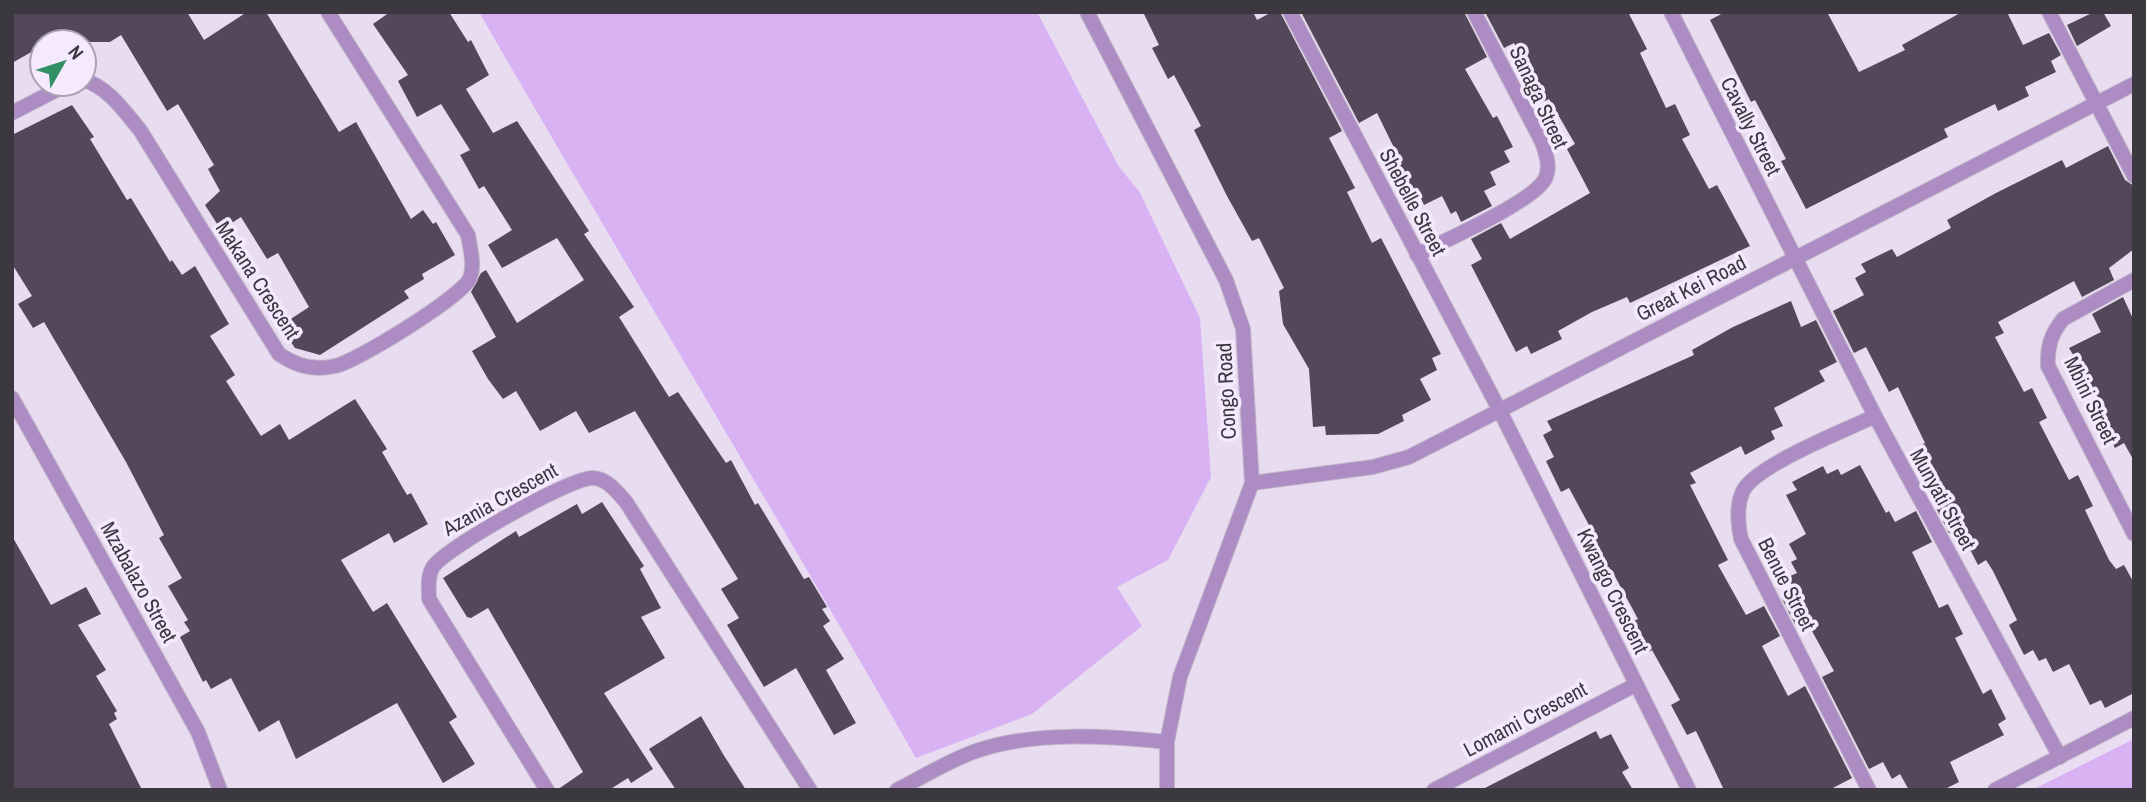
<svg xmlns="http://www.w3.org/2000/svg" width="2146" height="802" viewBox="0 0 2146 802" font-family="'Archivo Narrow',sans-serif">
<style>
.green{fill:#d9b2f4}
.building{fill:#524859}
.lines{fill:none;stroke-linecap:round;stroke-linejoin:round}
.street-casing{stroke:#c2b8ca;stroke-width:16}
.street{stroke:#ac8cc2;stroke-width:14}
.labels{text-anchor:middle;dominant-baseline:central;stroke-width:7;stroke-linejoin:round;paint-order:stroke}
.street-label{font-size:21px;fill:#3c3840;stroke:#f5e9fe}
</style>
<rect width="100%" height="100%" fill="#e8dcf1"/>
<g class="green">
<path d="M479,12H1037L1119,167L1139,191L1200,318L1211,477L1168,560L1117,587L1142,626L1032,714L916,758C773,508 623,262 479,12Z"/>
<path d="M2134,739V790H2032Z"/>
</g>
<g class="building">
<path d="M12,12H187L204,40L247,12H266L339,132L356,122L411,219L423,210L433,224L436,222L455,255L422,274L424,279L404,291L409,298L320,355L295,348L280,326L309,307L278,253L267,259L241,217L221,230L205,205L220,191L208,169L214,165L178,104L167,111L121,35L110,42H42V46L12,63Z"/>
<path d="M390,12H449L468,42L471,40L489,75L466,89L493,133L517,121L589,231L584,234L634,307L619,317L669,397L678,392L726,463L731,460L755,505L758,503L804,579L809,577L827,607L822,609L830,621L823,626L844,659L826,670L856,723L834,735L796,668L764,687L727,625L739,618L721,589L738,579L635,411L589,433L576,411L540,431L516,391L503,399L488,379L472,351L496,337L471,292L481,273L486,270L517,323L584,280L557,238L502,268L488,245L512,230L484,186L479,189L460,155L470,150L441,104L417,117L398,81L408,75L373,24Z"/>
<path d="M1143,12H1253L1257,20L1272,12H1280L1342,131L1329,138L1355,188L1347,192L1372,243L1381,238L1441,354L1432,358L1437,370L1420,379L1431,400L1402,415L1404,421L1378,434L1326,435L1325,426L1313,427L1309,369L1283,324L1279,291L1284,288L1259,238L1252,241L1227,196L1194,130L1201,126L1174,75L1168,79L1152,48L1159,45Z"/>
<path d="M1301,12H1464L1487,57L1465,69L1493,118L1497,116L1513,147L1504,151L1510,162L1490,172L1496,185L1484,191L1492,206L1461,222L1456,211L1451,214L1442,196L1424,205L1419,194L1411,198L1394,168L1402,164L1377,113L1359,123Z"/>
<path d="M1485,12H1628L1647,49L1640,53L1666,108L1675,104L1690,135L1682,139L1709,189L1717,185L1750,246L1630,303L1627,297L1592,312L1558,331L1562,339L1531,354L1527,346L1516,352L1471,265L1482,259L1471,239L1501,223L1510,239L1590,193L1567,149L1575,144L1549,99L1543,102L1514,43L1504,48Z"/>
<path d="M1725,12H1827L1859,72L1905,50L1902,45L1962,12H2007L2023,45L2049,33L2061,55L2051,61L2056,72L2025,87L2029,96L1998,111L1995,104L1944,129L1948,137L1806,209L1781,161L1786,159L1755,100L1751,102L1710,20Z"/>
<path d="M2094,12H2103L2111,26L2077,46L2067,25Z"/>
<path d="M72,105L94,137L90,139L127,200L131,198L170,262L172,260L182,275L195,266L229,324L210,336L235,375L226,381L261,436L280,424L289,440L355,399L387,449L382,452L407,495L411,493L428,524L394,543L389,533L341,560L373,612L387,603L457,717L449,722L475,764L443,783L397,703L296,759L279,720L259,732L231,678L211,689L206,680L203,682L180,637L190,631L184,622L188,620L168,586L182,578L159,538L164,535L126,462L44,322L33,328L18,304L32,296L12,264V135Z"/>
<path d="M2108,146L2125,180L2134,186V249L2109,268L2114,280L2082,297L2074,281L1998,322L2004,333L1995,337L2024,392L2032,388L2047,418L2039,422L2069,480L2078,475L2093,506L2085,510L2109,560L2116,569L2124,565L2134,583V693L2105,708L2101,700L2090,705L2069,664L2053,672L2046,658L2039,661L2033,650L2024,655L2009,625L2017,620L1993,571L1986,560L1978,565L1959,528L1949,533L1933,502L1943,497L1917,447L1925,443L1898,387L1889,392L1866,347L1854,353L1833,311L1864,295L1855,278L1866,272L1861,264L1892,249L1897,257L1951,228L1947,220L1996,193L2062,160L2066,168Z"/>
<path d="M2123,297L2134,321V461L2124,443L2115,448L2099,417L2107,413L2069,348L2101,332L2092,314Z"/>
<path d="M1791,301L1801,327L1816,320L1837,362L1819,371L1825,381L1774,408L1783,426L1771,431L1775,439L1745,455L1741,446L1690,473L1696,483L1690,485L1728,560L1718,565L1746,615L1764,606L1780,636L1762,646L1788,696L1805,686L1852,778L1829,790H1724L1696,731L1687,735L1671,705L1680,700L1652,650L1645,654L1630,623L1638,619L1611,569L1603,573L1588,543L1596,538L1569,488L1561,492L1546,461L1554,457L1543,435L1552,430L1547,421L1694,355L1692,350L1733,327Z"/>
<path d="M1860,465L1886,513L1889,511L1895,522L1916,511L1932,542L1912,552L1939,608L1948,604L1963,634L1955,638L1983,694L1991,689L2006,719L1998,724L2004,735L1950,762L1959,782L1943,790H1909L1900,774L1892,779L1883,762L1869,769L1822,677L1834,671L1807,622L1797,628L1781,597L1794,590L1788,577L1797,573L1791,562L1797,559L1789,544L1806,534L1786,495L1797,490L1792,482L1823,466L1827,474L1838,469L1841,475Z"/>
<path d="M602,502L644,566L640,569L661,608L641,617L665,658L604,693L653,769L631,783L628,778L609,790H557L583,772L488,608L471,618L467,617L443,578L516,531L519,537L577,504L582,514Z"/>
<path d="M12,536L51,605L86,587L101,614L78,625L106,670L96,676L117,711L114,713L117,719L109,724L142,790H12Z"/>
<path d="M701,716L723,754L746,790H676L649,749Z"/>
<path d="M1596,731L1600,739L1611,734L1629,768L1622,772L1633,790H1481Z"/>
</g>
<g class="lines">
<g class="street-casing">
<g id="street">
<path d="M1087,12L1226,280L1243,329L1252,483L1180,677L1167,742V790"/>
<path d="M1290,12L1500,411L1689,790"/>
<path d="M1671,12L1875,416L2060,757"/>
<path d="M2049,12L2134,176"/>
<path d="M84,80C109,88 124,111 140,130L279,354C296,366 314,371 335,366C356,362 463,296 470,278C475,265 470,248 468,235L328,12"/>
<path d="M12,113L68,84"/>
<path d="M1417,255C1443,241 1533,202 1545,179C1551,167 1546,154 1542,142L1474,12"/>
<path d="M2134,280L2063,319C2051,334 2047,347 2048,366L2134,534"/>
<path d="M12,398L198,732L220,790"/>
<path d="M1252,483L1373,467L1409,457L2134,84"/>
<path d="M547,790L429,599C429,588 427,577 433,567C445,548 570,478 592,478C607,478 617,492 626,502L810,790"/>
<path d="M897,790C923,777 951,759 979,750C1038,731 1106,736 1167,742"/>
<path d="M1434,790L1635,685"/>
<path d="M1869,790L1741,539C1738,523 1736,506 1743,491C1756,465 1846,430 1875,416"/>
<path d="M1995,790L2134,718"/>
</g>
</g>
<use href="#street" class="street"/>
</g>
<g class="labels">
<g class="street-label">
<text transform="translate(1539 97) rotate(65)">Sanaga Street</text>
<text transform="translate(1751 126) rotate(63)">Cavally Street</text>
<text transform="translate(1413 202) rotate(62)">Shebelle Street</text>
<text transform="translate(258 280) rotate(57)">Makana Crescent</text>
<text transform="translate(1691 288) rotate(-27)">Great Kei Road</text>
<text transform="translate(1226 391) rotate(-93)">Congo Road</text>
<text transform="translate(2091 400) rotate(64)">Mbini Street</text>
<text transform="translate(500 499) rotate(-29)">Azania Crescent</text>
<text transform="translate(1943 499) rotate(61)">Munyati Street</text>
<text transform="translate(139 582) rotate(61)">Mzabalazo Street</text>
<text transform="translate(1787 584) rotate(63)">Benue Street</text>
<text transform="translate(1613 591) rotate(64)">Kwango Crescent</text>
<text transform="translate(1525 719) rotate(-28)">Lomami Crescent</text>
</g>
</g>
<rect width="2146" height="802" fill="none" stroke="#3c3840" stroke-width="28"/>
<g transform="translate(63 63) rotate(51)"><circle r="33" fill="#f5e9fe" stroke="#aba2b2" stroke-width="2"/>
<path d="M0-5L12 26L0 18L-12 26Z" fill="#338f66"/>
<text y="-10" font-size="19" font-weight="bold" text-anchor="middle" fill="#3c3840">N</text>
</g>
</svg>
